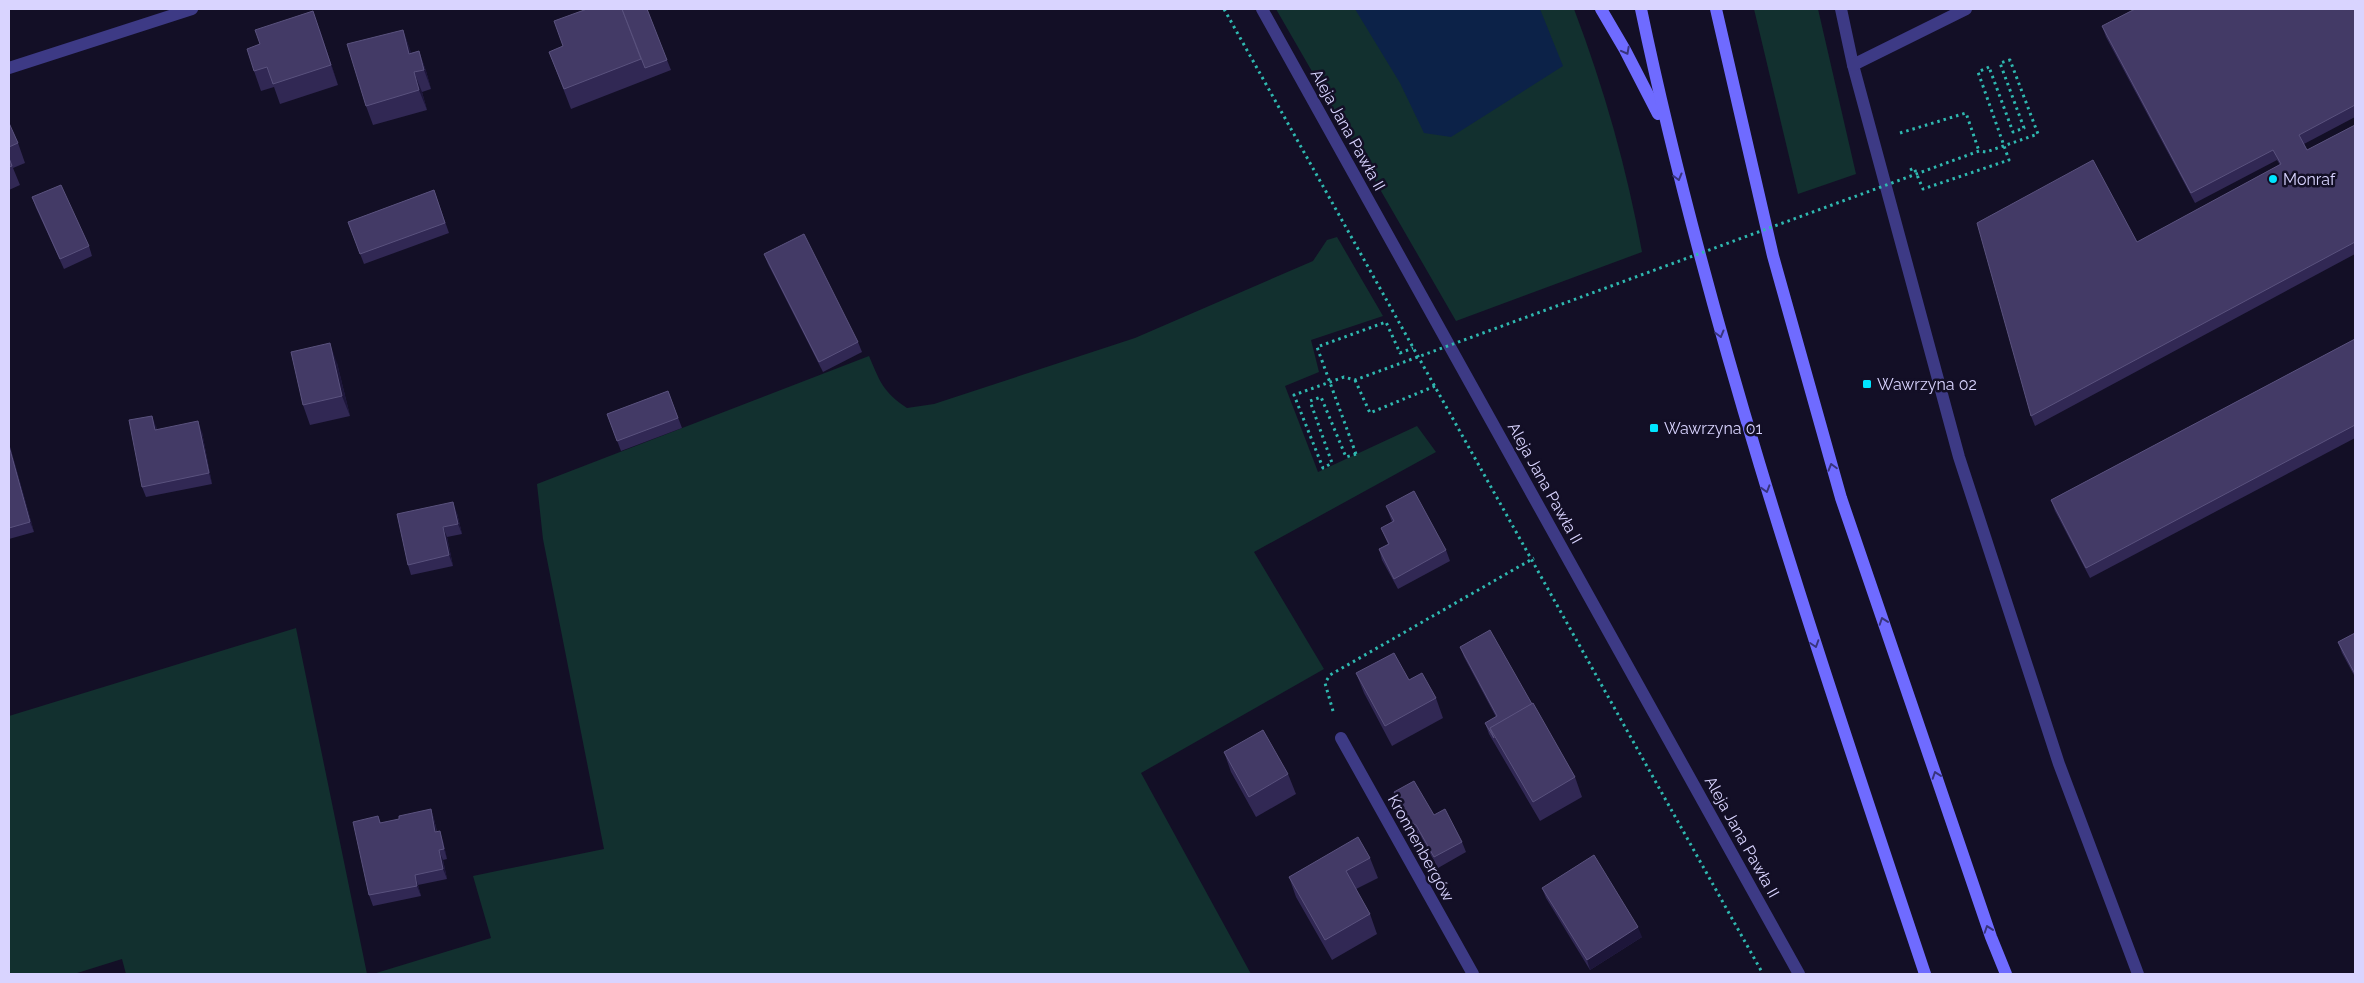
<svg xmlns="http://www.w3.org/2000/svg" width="2364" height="983" viewBox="0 0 2364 983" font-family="Raleway,sans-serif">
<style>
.green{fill:#12302f}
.water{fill:#0c2248}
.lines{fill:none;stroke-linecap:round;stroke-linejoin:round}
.path{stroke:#2fb8b0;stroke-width:3;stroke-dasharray:2.5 4;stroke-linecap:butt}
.street{stroke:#3d3a85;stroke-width:12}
.secondary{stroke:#6f6bff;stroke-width:12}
.path-bridge{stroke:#2fb8b0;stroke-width:3;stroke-dasharray:2.5 4;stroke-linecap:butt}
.wall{fill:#312854}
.shaded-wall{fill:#1d163a}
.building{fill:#433a66;stroke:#5a527e}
.oneway{stroke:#38347d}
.poi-dot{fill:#00e5ff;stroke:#130f26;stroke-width:2}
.labels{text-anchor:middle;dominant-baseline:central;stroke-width:5;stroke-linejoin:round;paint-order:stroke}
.street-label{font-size:16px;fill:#d9d4ff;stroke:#130f26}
.poi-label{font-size:16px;fill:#d9d4ff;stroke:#130f26;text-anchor:start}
</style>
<rect width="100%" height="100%" fill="#130f26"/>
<g class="green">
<path d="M1276,9H1574C1604,88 1627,169 1642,252L1456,321Z"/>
<path d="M1754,9H1818L1856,174L1798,194Z"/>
<path d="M1337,237L1383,316L1311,340L1319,372L1285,386L1318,472L1417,426L1436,452L1254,552L1324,669L1141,773L1251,974H373L491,938L473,876L604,849L543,539L537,484L869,356C880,382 883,392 907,408L934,404L1135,338L1313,261L1327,240Z"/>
<path d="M296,628L367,974H126L122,959L74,974H9V716Z"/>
</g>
<path class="water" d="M1355,9H1540L1563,66L1451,137L1424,133L1400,83Z"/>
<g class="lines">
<g class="path">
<path d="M1224,9L1763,974"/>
<path d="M1900,133L1966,113L1979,151"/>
<path d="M1910,170L1914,168L1923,189L2009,160L1978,72L1989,67"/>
<path d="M1355,380L1370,413L1435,386"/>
<path d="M1356,454L1317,347L1386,322L1400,353L1413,348"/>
<path d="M1333,711L1325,683L1330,675L1534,558"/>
</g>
<g class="street">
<path d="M1262,9L1799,974"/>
<path d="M1841,9L1853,65L1959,457L2059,764L2138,974"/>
<path d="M1853,65L1966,9"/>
<path d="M9,68L192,9"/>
<path d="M1341,738L1473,974"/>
</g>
<g class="secondary">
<path d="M1601,9L1625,50L1658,114"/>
<path d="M1641,9C1710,338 1819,656 1925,974"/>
<path d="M1716,9L1773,256L1841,498L1991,937L2006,974"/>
</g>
<path class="path-bridge" d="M1356,454L1346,457L1321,397L1310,401L1332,463L1323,468L1294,395L1344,377L1355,380L1979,151L1986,152L2038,134L2010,60L2000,63L2024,128L2013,132L1989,67"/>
</g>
<g class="wall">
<path d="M2355,9V117L2304,144L2307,150L2355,125V254L2035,426L2031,416L2137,242L2280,165L2277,160L2195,203L2106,37L2102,26Z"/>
<path d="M320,30L338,85L280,104L274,87L261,91L254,71Z"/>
<path d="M403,30L411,53L419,51L426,71L431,89L422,92L427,110L373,125L366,106Z"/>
<path d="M549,52L667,60L671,70L571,109Z"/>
<path d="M9,123L18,143L25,163L13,168L20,185L9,190Z"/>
<path d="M434,190L449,233L364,264L348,222Z"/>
<path d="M32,197L89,246L92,256L64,269L36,208Z"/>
<path d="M764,254L858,342L862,352L823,372L768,264Z"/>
<path d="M2355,339V438L2090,578L2055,511L2051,500Z"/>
<path d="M337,363L350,416L310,425L303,405Z"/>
<path d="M668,391L682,428L621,451L607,414Z"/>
<path d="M156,426L157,430L202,432L212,484L146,497L142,487Z"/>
<path d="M9,443L34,532L9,539Z"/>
<path d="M1386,506L1446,550L1450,561L1398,589L1382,560L1379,549L1388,544L1381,528L1392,522Z"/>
<path d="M457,513L462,534L447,537L453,566L411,575L408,565Z"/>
<path d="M2355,633V677L2342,653L2338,642Z"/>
<path d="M1460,647L1532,704L1575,777L1582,797L1540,821L1489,734L1485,723L1496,717L1464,657Z"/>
<path d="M1356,673L1409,680L1436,698L1443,718L1392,746L1364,693Z"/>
<path d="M1224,752L1288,774L1296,794L1256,817L1231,772Z"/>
<path d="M1394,792L1434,815L1462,842L1466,852L1438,868L1420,835L1415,833L1397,802Z"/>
<path d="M431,809L434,819L437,831L443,841L447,859L443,860L447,879L418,885L421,896L373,906L369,895L378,816L381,823L399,819Z"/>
<path d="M1370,858L1378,878L1356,889L1370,914L1377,934L1332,960L1296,897L1289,877Z"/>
<path d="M1542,888L1642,937L1590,970L1546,898Z"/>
</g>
<g class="shaded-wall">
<path d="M313,11L320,30L338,85L331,65Z"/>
<path d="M403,30L410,49L416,74L409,54Z"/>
<path d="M419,51L426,71L431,89L424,70Z"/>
<path d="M414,72L422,92L427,110L419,90Z"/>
<path d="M330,343L337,363L350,416L342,396Z"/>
<path d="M152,416L156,426L159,441L155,430Z"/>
<path d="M198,421L202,432L212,484L209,473Z"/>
<path d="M9,443L34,532L30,522L9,446Z"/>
<path d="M453,502L457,513L462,534L458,524Z"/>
<path d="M443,527L447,537L453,566L449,555Z"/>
<path d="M431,809L434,819L439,842L435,832Z"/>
<path d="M440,831L443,841L447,859L444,849Z"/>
<path d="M439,850L443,860L447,879L443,869Z"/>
<path d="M415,875L418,885L421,896L417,886Z"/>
<path d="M1638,927L1642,937L1590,970L1587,960Z"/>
</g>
<g class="building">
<path d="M587,9H622L641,59L564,89L549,52L563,46L554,21Z"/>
<path d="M622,9H647L667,60L645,68Z"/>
<path d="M2135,9H2355V105L2299,135L2307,150L2355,125V242L2031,416L1977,223L2093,160L2137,242L2281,164L2273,150L2191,193L2102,26Z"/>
<path d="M313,11L331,65L273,84L267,67L254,71L247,49L260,44L255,30Z"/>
<path d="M403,30L409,54L419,51L424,70L414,72L419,90L366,106L347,44Z"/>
<path d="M9,123L18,143L9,147Z"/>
<path d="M9,158L12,166L9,167Z"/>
<path d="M61,185L89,246L60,259L32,197Z"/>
<path d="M434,190L445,223L360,254L348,222Z"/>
<path d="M804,234L858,342L819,362L764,254Z"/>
<path d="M2355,339V425L2086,568L2051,500Z"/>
<path d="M330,343L342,396L303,405L291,352Z"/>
<path d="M668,391L678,418L617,441L607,414Z"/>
<path d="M152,416L155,430L198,421L209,473L142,487L129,420Z"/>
<path d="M9,446L30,522L9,528Z"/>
<path d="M1414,491L1446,550L1394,579L1379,549L1389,544L1381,528L1394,521L1386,506Z"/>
<path d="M453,502L458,524L443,527L449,555L408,565L397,514Z"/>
<path d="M1490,630L1532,704L1490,728L1494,738L1485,723L1497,716L1460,647Z"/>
<path d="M2355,633V674L2338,642Z"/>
<path d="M1394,653L1409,680L1422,673L1436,698L1385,726L1356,673Z"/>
<path d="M1533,703L1575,777L1533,802L1490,728Z"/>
<path d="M1263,730L1288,774L1249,797L1224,752Z"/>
<path d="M1414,781L1434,815L1445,809L1462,842L1434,857L1416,825L1411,823L1394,792Z"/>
<path d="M431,809L435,832L440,831L444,849L439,850L443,869L415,875L417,886L369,895L353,822L378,816L380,823L399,819V816Z"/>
<path d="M1358,837L1370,858L1346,871L1370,914L1325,940L1289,877Z"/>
<path d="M1594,855L1638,927L1587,960L1542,888Z"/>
</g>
<defs><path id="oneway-chevron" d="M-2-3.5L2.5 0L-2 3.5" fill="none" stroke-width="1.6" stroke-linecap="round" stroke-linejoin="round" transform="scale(1.25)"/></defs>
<g class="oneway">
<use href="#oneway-chevron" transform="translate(1626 51) rotate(62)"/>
<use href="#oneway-chevron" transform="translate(1678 177) rotate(75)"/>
<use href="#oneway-chevron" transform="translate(1720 334) rotate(75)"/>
<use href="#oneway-chevron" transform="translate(1832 467) rotate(-106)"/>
<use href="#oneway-chevron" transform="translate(1766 489) rotate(73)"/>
<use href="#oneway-chevron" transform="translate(1883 621) rotate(-109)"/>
<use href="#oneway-chevron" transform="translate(1815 644) rotate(72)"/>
<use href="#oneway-chevron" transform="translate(1936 775) rotate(-109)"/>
<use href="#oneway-chevron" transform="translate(1988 929) rotate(-109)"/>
</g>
<g class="poi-dot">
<circle cx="2273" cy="179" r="5"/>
<rect x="1862" y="379" width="10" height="10" rx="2.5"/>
<rect x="1649" y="423" width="10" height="10" rx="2.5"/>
</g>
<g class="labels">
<g class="street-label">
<text transform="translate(1348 130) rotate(61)">Aleja Jana Pawła II</text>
<text transform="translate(1545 483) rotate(61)">Aleja Jana Pawła II</text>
<text transform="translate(1742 837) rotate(61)">Aleja Jana Pawła II</text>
<text transform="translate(1421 848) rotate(61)">Kronnenbergów</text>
</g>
<g class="poi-label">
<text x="2283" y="179">Monraf</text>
<text x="1877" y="384">Wawrzyna 02</text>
<text x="1664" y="428">Wawrzyna 01</text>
</g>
</g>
<rect width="2364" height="983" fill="none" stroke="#d9d4ff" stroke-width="20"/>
</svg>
